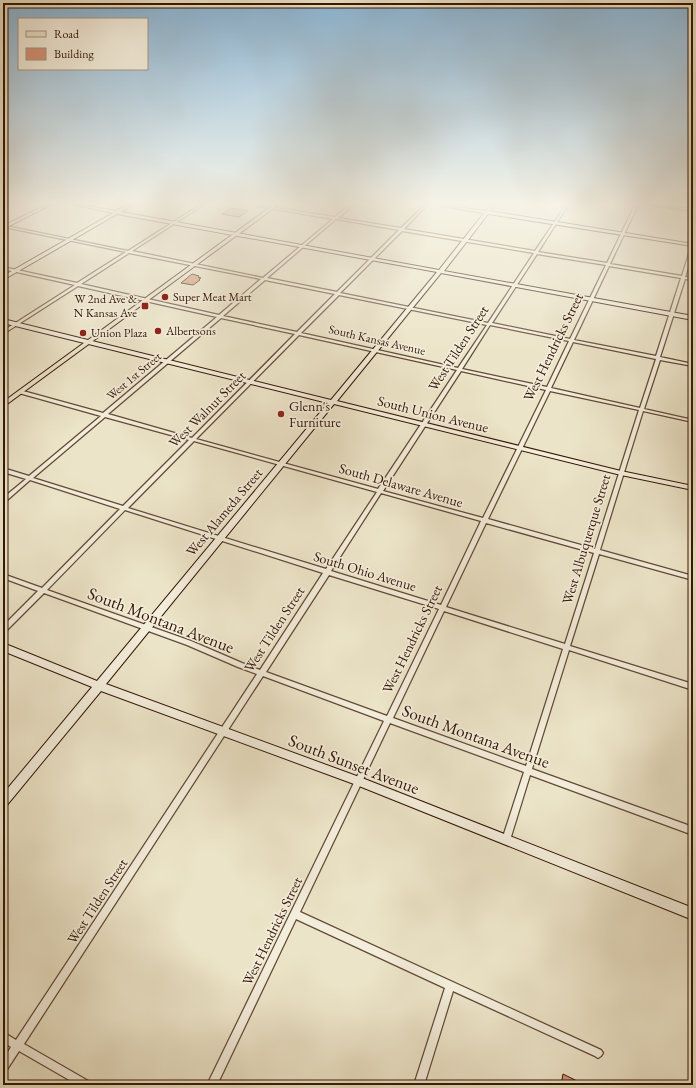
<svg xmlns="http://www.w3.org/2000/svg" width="696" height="1088" viewBox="0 0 696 1088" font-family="'EB Garamond',serif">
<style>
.building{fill:#d79479;stroke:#341605}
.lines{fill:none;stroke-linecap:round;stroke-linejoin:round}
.street-casing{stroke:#624a36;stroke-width:2.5}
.secondary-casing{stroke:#341605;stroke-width:2}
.primary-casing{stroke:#341605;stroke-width:2}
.street{fill:#f3eddb;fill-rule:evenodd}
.secondary{fill:#f3eddb;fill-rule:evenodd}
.primary{fill:#ece4c8;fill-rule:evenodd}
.poi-dot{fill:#8f2418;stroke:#f3eddb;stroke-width:1.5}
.labels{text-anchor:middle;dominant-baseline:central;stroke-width:3.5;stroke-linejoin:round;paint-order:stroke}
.far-poi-label{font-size:12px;fill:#341605;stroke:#f3eddb;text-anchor:start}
.far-street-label{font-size:12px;fill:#341605;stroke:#f3eddb}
.street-label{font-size:14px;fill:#341605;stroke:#f3eddb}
.poi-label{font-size:14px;fill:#341605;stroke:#f3eddb;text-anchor:start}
.near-street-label{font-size:17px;fill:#341605;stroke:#f3eddb}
</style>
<rect width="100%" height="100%" fill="#ece4c8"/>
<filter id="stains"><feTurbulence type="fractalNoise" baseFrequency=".005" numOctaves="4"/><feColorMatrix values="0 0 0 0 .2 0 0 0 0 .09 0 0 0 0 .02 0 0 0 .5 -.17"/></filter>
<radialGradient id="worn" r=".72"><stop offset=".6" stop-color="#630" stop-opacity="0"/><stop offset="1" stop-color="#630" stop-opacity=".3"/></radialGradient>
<g class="building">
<path d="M231,208L248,211L239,217L222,214Z"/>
<path d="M192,274L199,276L198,277L201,278L199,279L200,280L193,285L181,283Z"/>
<path d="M563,1074L585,1085H561Z"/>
</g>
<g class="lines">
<g class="street-casing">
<g id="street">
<path d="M200,205H203L132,251L263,278L333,219L257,206L256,205L335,217L350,205H352V206L338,218L401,228L425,205H427L404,229L535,251L566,205H568L538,252L607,263L635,205H638L610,264L682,276L691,247L693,246V252L685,277L693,278V280L685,279L660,357L693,364V366L660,360L644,409L693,420V422L643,411L600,550L693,576V580L599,554L570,646L693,684V690L569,650L532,769L693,827V835L530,775L510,840L509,843L506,844L503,843L502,840L524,772L390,723L300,912L601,1050L603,1053L601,1056L598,1058L595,1056L453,991L424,1085H414L445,988L296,919L217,1085H207L384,721L263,676L24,1044L90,1082L92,1085H78L19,1051L6,1071L3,1073V1060L11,1047L3,1042V1032L16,1040L257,674L238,667L187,645L44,593L5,632H3V626L38,591L3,578V574L42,588L120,509L30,480L5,502L3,503V498L26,479L3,472V468L29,476L101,416L19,393V391H23L103,413L217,317L78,286L3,334V331L75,285L3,269V267L77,283L126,252L4,227L6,226L128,251ZM336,219L399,230L337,292L267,278ZM402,231L534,253L488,323L340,293ZM129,253L261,279L219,315L81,284ZM537,254L606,265L570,339L492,323ZM609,266L681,278L656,356L574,340ZM265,280L335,294L297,332L223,316ZM339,295L487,325L458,368L301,333ZM221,318L295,334L192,438L108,414ZM490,325L569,341L547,387L462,369ZM299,335L457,370L378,489L196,439ZM573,342L656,359L640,408L551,388ZM461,371L546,390L483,518L383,491ZM550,391L639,410L595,549L488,519ZM105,417L189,440L123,506L33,478ZM194,441L377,492L326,569L128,508ZM381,493L481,521L441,605L331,571ZM125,510L323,573L260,670L242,663L191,641L47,590ZM486,523L594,553L565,644L446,607ZM329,575L439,609L387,716L266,672ZM444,611L563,649L526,766L393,718Z"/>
<path d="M651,205H657L693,209V211Z"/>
</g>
</g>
<g class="secondary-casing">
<g id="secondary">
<path d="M46,205H50L3,229V226Z"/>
<path d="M76,205H83L116,211L127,205H131L121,212L439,270L484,213L441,206L439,205L486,211L491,205H495L490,211L693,244V246L488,214L444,271L693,316V320L441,273L337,401L621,471L693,486V490L621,475L334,404L106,684L362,778L693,908V920L354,784L101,691L7,805L3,807V794L92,687L3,651V643L97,681L328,403L3,323V319L331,400L437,272L117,214L3,280V276L113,213Z"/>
</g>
</g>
<g class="primary-casing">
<path id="primary" d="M273,205H278L3,407V402Z"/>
</g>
<use href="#street" class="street"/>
<use href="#secondary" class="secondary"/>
<use href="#primary" class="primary"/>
</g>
<linearGradient id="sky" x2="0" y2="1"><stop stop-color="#8bb7d8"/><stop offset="0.57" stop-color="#f6f3e6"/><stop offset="1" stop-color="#f6f3e6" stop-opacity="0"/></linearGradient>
<rect width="696" height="357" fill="url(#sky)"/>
<g class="poi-dot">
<circle cx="165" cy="297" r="4"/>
<rect x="141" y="302" width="8" height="8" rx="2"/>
<circle cx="158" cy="331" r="4"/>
<circle cx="83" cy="333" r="4"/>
<circle cx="281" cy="414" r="4"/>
</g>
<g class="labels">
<g class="far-poi-label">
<text x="173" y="297">Super Meat Mart</text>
<text x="137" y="299" text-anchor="end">W 2nd Ave &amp;<tspan x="137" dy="14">N Kansas Ave</tspan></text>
<text x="166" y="331">Albertsons</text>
<text x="91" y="333">Union Plaza</text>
</g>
<g class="far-street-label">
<text transform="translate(377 340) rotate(13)">South Kansas Avenue</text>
<text transform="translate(134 376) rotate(-40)">West 1st Street</text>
</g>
<g class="street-label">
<text transform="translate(553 347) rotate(-64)">West Hendricks Street</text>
<text transform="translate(458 348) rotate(-57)">West Tilden Street</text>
<text transform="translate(207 409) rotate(-45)">West Walnut Street</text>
<text transform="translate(433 414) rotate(14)">South Union Avenue</text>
<text transform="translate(401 485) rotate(16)">South Delaware Avenue</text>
<text transform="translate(224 512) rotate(-50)">West Alameda Street</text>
<text transform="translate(586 539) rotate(-73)">West Albuquerque Street</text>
<text transform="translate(365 571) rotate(17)">South Ohio Avenue</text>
<text transform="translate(274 629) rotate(-57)">West Tilden Street</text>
<text transform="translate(412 639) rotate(-64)">West Hendricks Street</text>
<text transform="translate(97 901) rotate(-57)">West Tilden Street</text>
<text transform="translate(272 931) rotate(-64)">West Hendricks Street</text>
</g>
<g class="poi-label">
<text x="289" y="406">Glenn's<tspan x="289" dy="16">Furniture</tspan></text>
</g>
<g class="near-street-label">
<text transform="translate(161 620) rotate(21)">South Montana Avenue</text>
<text transform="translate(476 736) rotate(20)">South Montana Avenue</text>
<text transform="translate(354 764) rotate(21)">South Sunset Avenue</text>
</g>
</g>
<rect width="696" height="1088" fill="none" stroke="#ece4c8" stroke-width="16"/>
<rect x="4" y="4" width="688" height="1080" fill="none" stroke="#341605" stroke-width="2"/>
<rect x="8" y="8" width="680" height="1072" fill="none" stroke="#341605"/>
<rect x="18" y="18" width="130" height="52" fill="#f3eddb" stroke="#a79785"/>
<rect x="26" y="31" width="20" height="6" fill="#ece4c8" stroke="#a79785"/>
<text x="54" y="38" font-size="12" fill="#341605">Road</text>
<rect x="26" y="48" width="20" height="12" fill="#d79479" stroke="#a79785"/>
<text x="54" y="58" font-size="12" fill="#341605">Building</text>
<rect width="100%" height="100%" filter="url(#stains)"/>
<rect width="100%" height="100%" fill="url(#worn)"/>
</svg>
